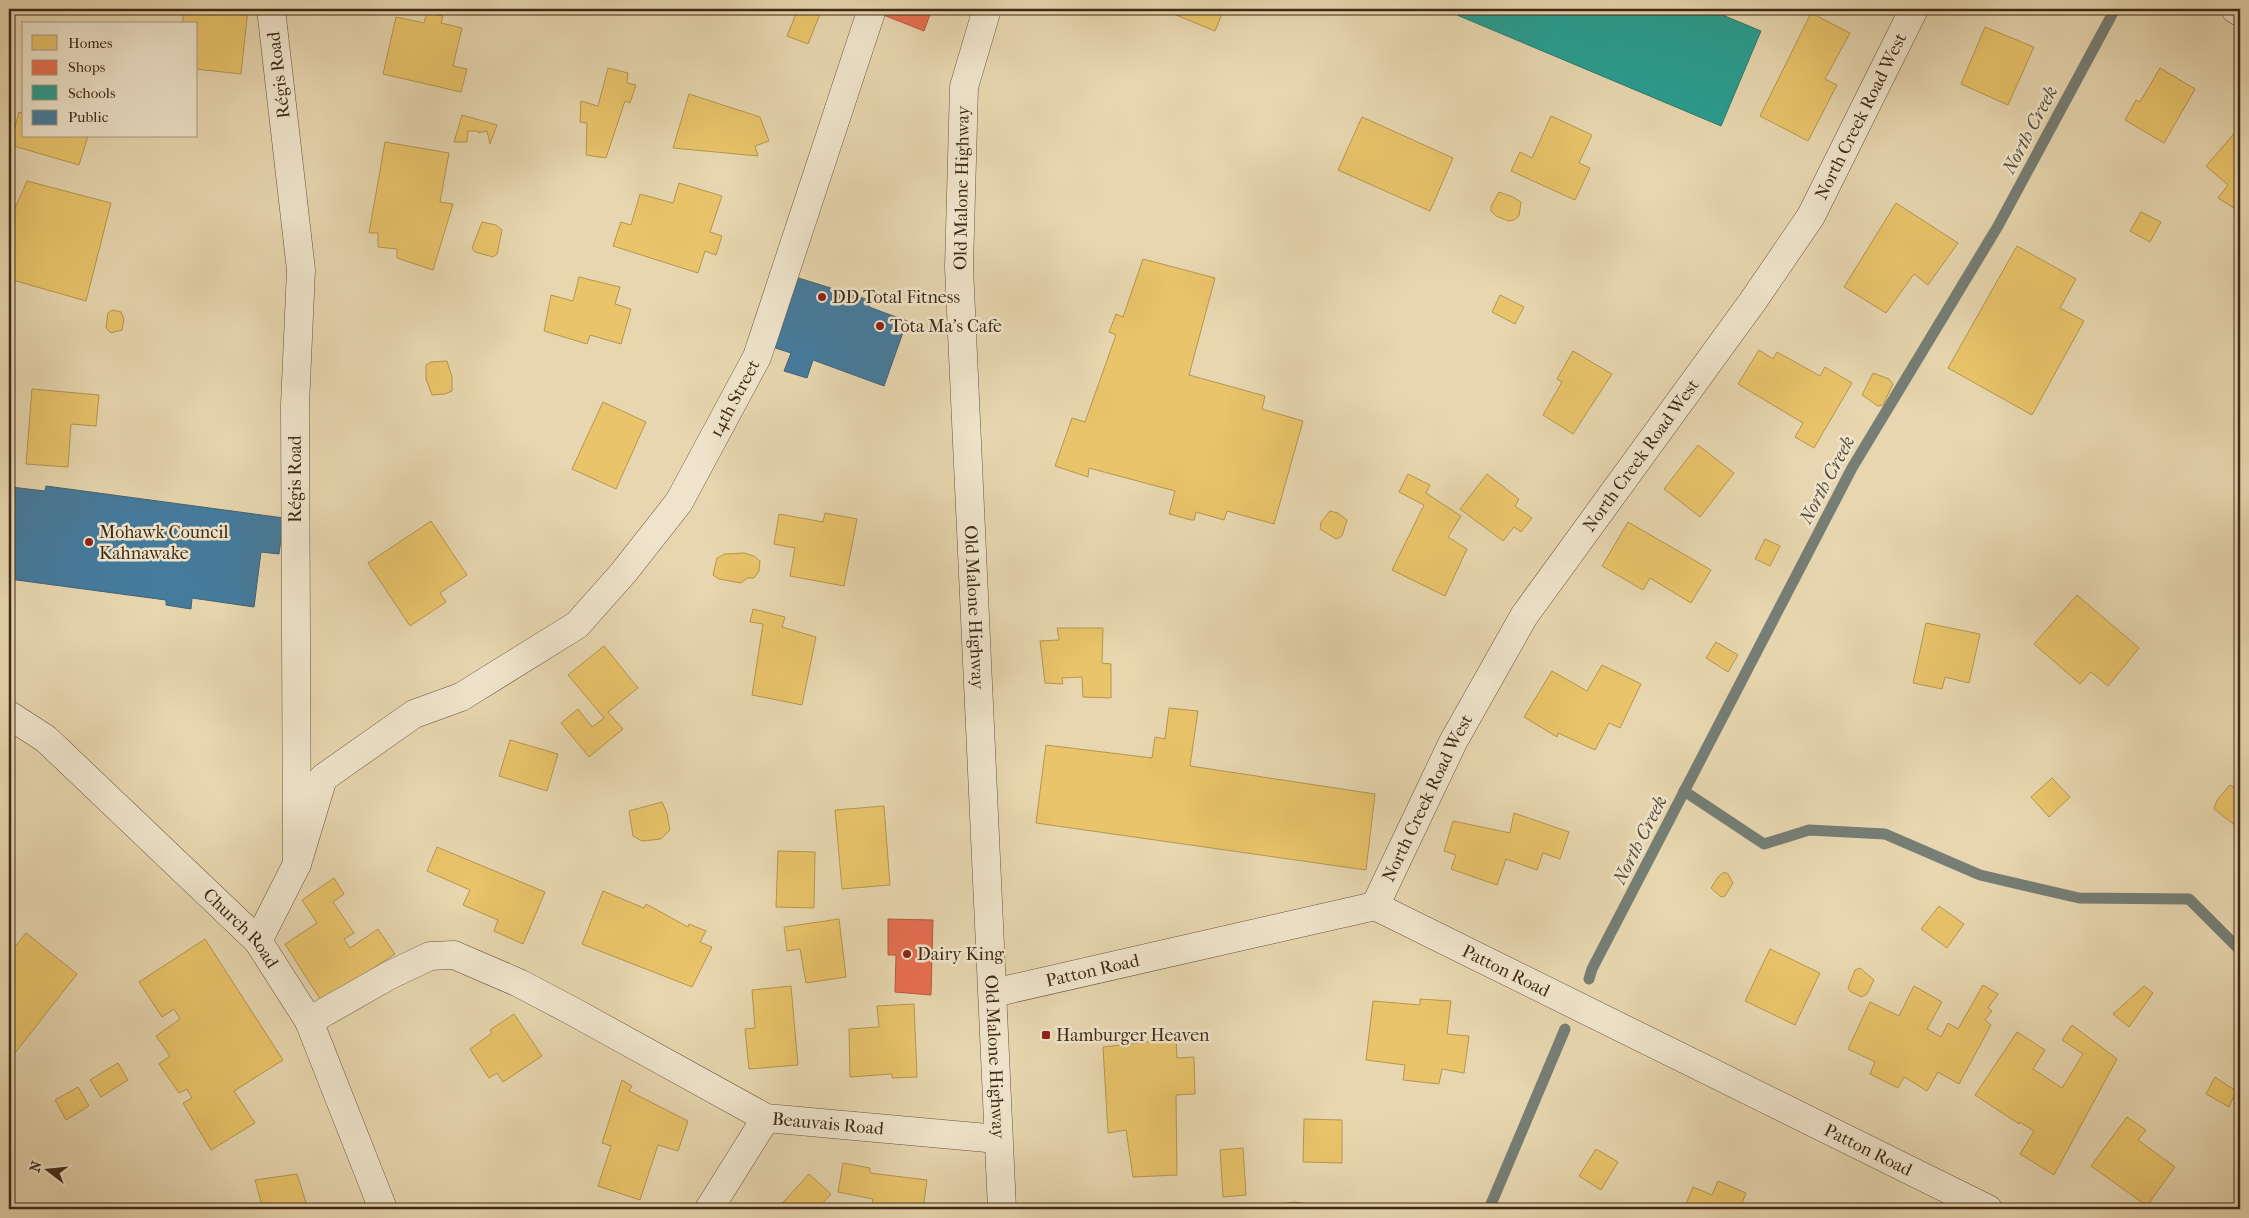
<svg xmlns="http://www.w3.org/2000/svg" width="2249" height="1218" viewBox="0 0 2249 1218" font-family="'IM FELL French Canon',serif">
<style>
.homes{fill:#e9c46a;stroke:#b69650}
.shops{fill:#e76f51;stroke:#b45a3f}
.schools{fill:#2a9d8f;stroke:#307a6a}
.public{fill:#457b9d;stroke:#436274}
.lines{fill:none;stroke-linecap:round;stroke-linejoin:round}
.stream{stroke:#767e75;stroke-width:11}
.minor-casing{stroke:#68543c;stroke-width:29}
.minor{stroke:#efe4cb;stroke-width:28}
.poi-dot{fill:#8f2418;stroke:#efe4cb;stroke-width:2}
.labels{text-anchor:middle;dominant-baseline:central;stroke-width:5;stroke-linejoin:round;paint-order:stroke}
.street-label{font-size:18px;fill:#3e2915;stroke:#efe4cb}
.poi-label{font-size:18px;fill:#3e2915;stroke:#efe4cb;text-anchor:start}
.water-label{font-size:19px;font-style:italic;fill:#554c3d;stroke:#efe4cb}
</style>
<rect width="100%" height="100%" fill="#e7d6af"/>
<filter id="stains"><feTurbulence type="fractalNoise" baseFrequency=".004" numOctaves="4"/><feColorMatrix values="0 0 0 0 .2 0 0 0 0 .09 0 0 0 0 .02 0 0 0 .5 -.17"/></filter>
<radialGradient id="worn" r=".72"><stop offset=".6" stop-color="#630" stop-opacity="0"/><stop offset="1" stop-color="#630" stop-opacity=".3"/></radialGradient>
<g class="homes">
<path d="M174,9H248L241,74L196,69V24H183V9Z"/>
<path d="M798,9H822L808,44L787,36Z"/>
<path d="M1179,9H1224L1215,31L1176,15Z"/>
<path d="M427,13L443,16L441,23L462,28L453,66L467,69L461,92L383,74L396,17L424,23Z"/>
<path d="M1811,13L1850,33L1825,79L1837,85L1808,141L1760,116Z"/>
<path d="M1985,27L2034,47L2008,105L1961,84Z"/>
<path d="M608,68L628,73L627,83L636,85L630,103L625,101L606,158L586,155L587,123L580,122L581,101L598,106Z"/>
<path d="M2160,68L2195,89L2164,143L2125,120L2136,100L2140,102Z"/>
<path d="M689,94L760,117L769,141L755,146L758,156L673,148Z"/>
<path d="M19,112L24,114V136H88L79,165L10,145Z"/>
<path d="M462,115L497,125L490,144L487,131L478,133V131H468L467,142H454Z"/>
<path d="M1551,116L1592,135L1579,163L1590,168L1575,200L1511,171L1520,152L1532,158Z"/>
<path d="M1362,117L1453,158L1430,211L1338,170Z"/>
<path d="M2238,129L2240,130V212L2218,198L2228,185L2206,166Z"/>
<path d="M385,142L449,153L440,202L453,204L433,270L397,258V249L378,247V233H369Z"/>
<path d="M27,181L111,203L86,301L9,279V222Z"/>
<path d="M679,183L722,196L710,232L722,236L716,255L705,251L698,273L613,246L621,222L631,225L640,194L673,203Z"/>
<path d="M1499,192L1513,197L1521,202L1519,216L1514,220L1509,221L1496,216L1491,211V206Z"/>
<path d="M1896,203L1958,243L1928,285L1914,274L1886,313L1844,287Z"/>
<path d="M2141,212L2161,222L2150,242L2130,231Z"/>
<path d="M482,222L496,225L502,230L497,254L493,257L475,252L472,248Z"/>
<path d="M2017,246L2076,279L2060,308L2084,321L2032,415L1948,368Z"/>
<path d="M1143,259L1215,278L1189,375L1265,396L1262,409L1303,421L1274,524L1227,511L1224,520L1196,512L1194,520H1191L1169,514L1175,491L1089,468L1088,477L1055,466L1072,418L1085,422L1116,335L1109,332L1116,314L1123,317Z"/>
<path d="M579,277L620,287L615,304L631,309L621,344L590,335L587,344L544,331L551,295L573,301Z"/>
<path d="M1500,295L1524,307L1515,324L1492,312Z"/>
<path d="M112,310L121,312L124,319L122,330L111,333L106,328L108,313Z"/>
<path d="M1759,350L1773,359L1777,352L1820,376L1825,367L1852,383L1814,448L1795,437L1803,423L1738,384Z"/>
<path d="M1573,351L1612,374L1573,434L1543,415L1562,382L1557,379Z"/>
<path d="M447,361L452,377V391L445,394L432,395L426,379V365L431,362Z"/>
<path d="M1873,373L1889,379L1893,384L1883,405L1878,406L1862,395Z"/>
<path d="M32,389L99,395L96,426L71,424L68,467L26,464Z"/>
<path d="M603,402L646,422L616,489L572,469Z"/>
<path d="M1698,445L1734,473L1700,517L1664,489Z"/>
<path d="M1408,474L1430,485L1426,493L1461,516L1448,537L1467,549L1445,596L1392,570L1424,505L1399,492Z"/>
<path d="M1487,474L1519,499L1515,506L1532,518L1521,532L1514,527L1503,541L1460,509Z"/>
<path d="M1330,511L1338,513L1347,520L1342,536L1336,539L1320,529L1321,522Z"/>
<path d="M825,513L857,519L844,586L790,576L795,548L774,544L779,514L823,522Z"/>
<path d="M431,521L467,575L440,593L446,602L410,626L368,563Z"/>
<path d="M1628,522L1711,570L1691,603L1650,578L1643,590L1602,566Z"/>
<path d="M1765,539L1780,546L1770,566L1755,559Z"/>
<path d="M744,553L754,556L760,561L759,571L754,578H747L741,583L719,579L713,575L717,558L725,554Z"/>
<path d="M2077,595L2139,648L2108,686L2091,672L2080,684L2034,644Z"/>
<path d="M753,609L785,617L782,627L816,637L802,705L752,695L763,624L750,622Z"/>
<path d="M1926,623L1980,634L1969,683L1945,677L1942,689L1913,683Z"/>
<path d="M1057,628H1103L1102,663L1111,664V698L1083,697L1082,677L1062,678L1063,684L1045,683L1040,641L1059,640Z"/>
<path d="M1716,642L1738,655L1728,672L1706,658Z"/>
<path d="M604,646L638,688L608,712L623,729L589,757L561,723L578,709L592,727L604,718L568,675Z"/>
<path d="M1602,665L1641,684L1620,728L1609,723L1595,750L1558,733L1557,737L1524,717L1552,671L1587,691Z"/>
<path d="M1169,708L1198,711L1190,766L1375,794L1366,870L1036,823L1046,745L1152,758L1155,737L1165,739Z"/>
<path d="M510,740L558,754L547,791L499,776Z"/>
<path d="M2052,778L2070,797L2049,817L2031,797Z"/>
<path d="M2230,785L2240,791V823L2236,826L2214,809L2217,800Z"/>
<path d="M662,802L667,813L670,830L661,839L642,841L633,836L629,811Z"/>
<path d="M884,806L890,885L842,889L835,810Z"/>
<path d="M1514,813L1569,832L1560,859L1543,853L1537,870L1506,859L1497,885L1451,869L1456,855L1444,851L1453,821L1510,833Z"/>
<path d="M437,847L545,892L523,944L494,931L498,920L463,905L470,890L427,871Z"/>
<path d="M778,851L815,852L814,908L776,907Z"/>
<path d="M1724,872L1728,874L1733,883L1725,896L1721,897L1711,888L1718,877Z"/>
<path d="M334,878L344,894L333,902L354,933L344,939L350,948L378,929L395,954L322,1002L285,944L317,923L302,900Z"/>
<path d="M603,891L644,908L646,904L688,927L689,924L706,931L700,942L712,947L692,987L582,944Z"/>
<path d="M1939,906L1964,924L1947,948L1921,929Z"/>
<path d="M839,919L846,977L806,983L800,949L787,951L784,927Z"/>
<path d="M26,933L77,974L15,1053L9,1048V954Z"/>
<path d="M205,939L283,1060L234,1091L255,1123L211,1150L183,1103L192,1098L187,1089L179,1093L159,1064L170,1056L156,1036L180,1019L174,1009L162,1017L139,982Z"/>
<path d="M1770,949L1820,973L1795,1025L1745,1001Z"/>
<path d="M1860,968L1874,980L1867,994L1862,997L1851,992L1848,988L1855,970Z"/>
<path d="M1983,985L1998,994L1988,1008L1992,1011L1985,1020L1991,1025L1959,1084L1938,1072L1927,1091L1904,1077L1898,1088L1870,1074L1875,1062L1848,1049L1870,1002L1899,1016L1914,986L1942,1002L1927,1029L1941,1037L1948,1023L1958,1029Z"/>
<path d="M791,986L798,1065L749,1069L745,1029L755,1028L752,990Z"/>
<path d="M2144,986L2153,993L2129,1027L2113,1014Z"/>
<path d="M1420,999L1451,1001L1447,1034L1469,1036L1464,1073L1442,1069L1439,1084L1403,1080L1405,1065L1366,1060L1373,1001L1420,1005Z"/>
<path d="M914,1004L917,1077L892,1078V1074L850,1077L849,1029L879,1027L877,1006Z"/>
<path d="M514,1014L542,1056L503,1082L497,1073L489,1078L470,1049L492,1033L490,1030Z"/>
<path d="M2072,1025L2117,1059L2054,1175L2020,1154L2034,1131L2020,1122L2019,1124L1975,1095L2017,1032L2045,1050L2033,1069L2062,1088L2083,1054L2062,1040Z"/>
<path d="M1176,1039L1177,1058L1194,1057L1195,1094L1176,1095L1177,1175L1133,1177L1126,1130L1108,1133L1103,1047Z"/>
<path d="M118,1063L128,1080L101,1097L90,1080Z"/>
<path d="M2215,1077L2236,1091L2229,1107L2206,1094Z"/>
<path d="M622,1080L632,1086L629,1091L688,1121L678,1151L658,1145L640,1200L598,1186L611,1146L602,1143Z"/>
<path d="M78,1087L89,1106L66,1120L55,1100Z"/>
<path d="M2127,1117L2146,1130L2138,1140L2175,1167L2147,1206L2091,1166Z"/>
<path d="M1304,1119L1342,1120V1163L1303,1162Z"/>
<path d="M1243,1148L1246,1195L1223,1197L1220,1150Z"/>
<path d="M1596,1149L1618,1162L1601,1190L1579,1176Z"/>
<path d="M843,1163L870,1168V1173L927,1180L923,1209H871L873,1199L838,1192Z"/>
<path d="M297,1174L308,1209H263L255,1180Z"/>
<path d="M809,1174L831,1194L820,1206L824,1209H777Z"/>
<path d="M1718,1181L1746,1193L1740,1208L1742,1209H1684L1693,1187L1712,1195Z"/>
<path d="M1294,1202L1309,1204L1311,1209H1274V1205Z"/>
</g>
<g class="shops">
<path d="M883,9H932L924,31L881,14Z"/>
<path d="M888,919L933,920L931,995L895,992L896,955H888Z"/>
</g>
<path class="schools" d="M1459,9H1708L1761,31L1721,126L1457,15Z"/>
<g class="public">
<path d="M789,275L872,301L869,307L907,321L884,386L813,360L807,378L784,371L791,353L766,345Z"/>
<path d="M46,486L284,518L279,554L261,552L254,607L192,598L191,609L166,605V600L9,579V504L11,487L45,491Z"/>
</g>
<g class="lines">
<g class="stream">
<path d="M1684,791L1764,844L1809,830L1885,834L1980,875L2079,898L2189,899L2240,950"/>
<path d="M1589,979L1592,969L1852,468L1998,226L2115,9"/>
<path d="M1489,1209L1565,1029"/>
</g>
<g class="minor-casing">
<g id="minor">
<path id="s1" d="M987,9L964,87L959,267L1002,1209"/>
<path d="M2235,9L2240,12"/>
<path id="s2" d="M9,715L46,739L258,941L309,1021L383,1209"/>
<path id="s3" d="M297,864L323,778L414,714L461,697L577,625L624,572L679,502L757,357L872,9"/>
<path id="s4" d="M1375,906L1453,742L1524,616L1753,301L1811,216L1914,9"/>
<path d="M258,941L297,864L295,405L301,270L271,9"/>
<path id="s5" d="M993,993L1375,906L1988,1209"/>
<path id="s6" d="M309,1021L390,975L430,956L454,955L519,983L574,1012L766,1118L998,1139"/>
<path d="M709,1209L766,1118"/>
</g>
</g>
<use href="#minor" class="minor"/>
</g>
<g class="poi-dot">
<circle cx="822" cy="297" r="5"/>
<circle cx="880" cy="326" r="5"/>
<circle cx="89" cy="542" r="5"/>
<circle cx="907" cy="954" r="5"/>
<rect x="1041" y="1030" width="10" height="10" rx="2.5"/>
</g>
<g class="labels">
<g class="street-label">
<text transform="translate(279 75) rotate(-97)">Régis Road</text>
<text stroke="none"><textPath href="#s4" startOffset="930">North Creek Road West</textPath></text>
<text transform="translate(962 188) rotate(-89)">Old Malone Highway</text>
<text stroke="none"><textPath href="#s3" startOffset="665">14th Street</textPath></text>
<text stroke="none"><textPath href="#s4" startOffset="525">North Creek Road West</textPath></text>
<text transform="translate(295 479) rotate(-90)">Régis Road</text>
<text stroke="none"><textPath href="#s1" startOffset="602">Old Malone Highway</textPath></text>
<text stroke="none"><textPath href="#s4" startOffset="120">North Creek Road West</textPath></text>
<text stroke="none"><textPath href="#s2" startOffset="316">Church Road</textPath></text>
<text stroke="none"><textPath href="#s5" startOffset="102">Patton Road</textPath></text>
<text stroke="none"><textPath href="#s5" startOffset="538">Patton Road</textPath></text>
<text stroke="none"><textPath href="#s1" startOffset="1052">Old Malone Highway</textPath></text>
<text stroke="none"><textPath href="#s6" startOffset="576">Beauvais Road</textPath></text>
<text stroke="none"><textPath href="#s5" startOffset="942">Patton Road</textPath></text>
</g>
<g class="poi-label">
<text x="832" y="297">DD Total Fitness</text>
<text x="890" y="326">Tota Ma's Cafe</text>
<text x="99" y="532">Mohawk Council<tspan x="99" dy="21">Kahnawake</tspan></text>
<text x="917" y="954">Dairy King</text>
<text x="1056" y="1035">Hamburger Heaven</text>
</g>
<g class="water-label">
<text transform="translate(2030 130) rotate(-62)">North Creek</text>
<text transform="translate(1827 480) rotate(-62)">North Creek</text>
<text transform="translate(1640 840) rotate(-63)">North Creek</text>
</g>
</g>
<rect width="2249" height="1218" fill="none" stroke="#e7d6af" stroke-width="30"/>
<rect x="10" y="10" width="2229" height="1198" fill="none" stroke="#3e2915" stroke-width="2.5"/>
<rect x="15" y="15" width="2219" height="1188" fill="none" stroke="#3e2915"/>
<rect x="22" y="22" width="175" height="115" fill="#efe4cb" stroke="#a89982"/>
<rect x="32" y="35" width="25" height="15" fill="#e9c46a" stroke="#a89982"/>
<text x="68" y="48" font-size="15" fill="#3e2915">Homes</text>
<rect x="32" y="60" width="25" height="15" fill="#e76f51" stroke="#a89982"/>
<text x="68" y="72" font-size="15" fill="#3e2915">Shops</text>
<rect x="32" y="85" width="25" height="15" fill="#2a9d8f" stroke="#a89982"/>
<text x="68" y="98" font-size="15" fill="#3e2915">Schools</text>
<rect x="32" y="110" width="25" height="15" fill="#457b9d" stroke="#a89982"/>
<text x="68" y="122" font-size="15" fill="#3e2915">Public</text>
<g transform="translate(48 1170) rotate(286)" stroke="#efe4cb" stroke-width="4" paint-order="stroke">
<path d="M0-4L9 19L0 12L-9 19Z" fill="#3e2915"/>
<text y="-8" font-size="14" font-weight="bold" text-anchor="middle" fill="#3e2915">N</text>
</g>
<rect width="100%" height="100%" filter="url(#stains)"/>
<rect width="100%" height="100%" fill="url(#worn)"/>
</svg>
